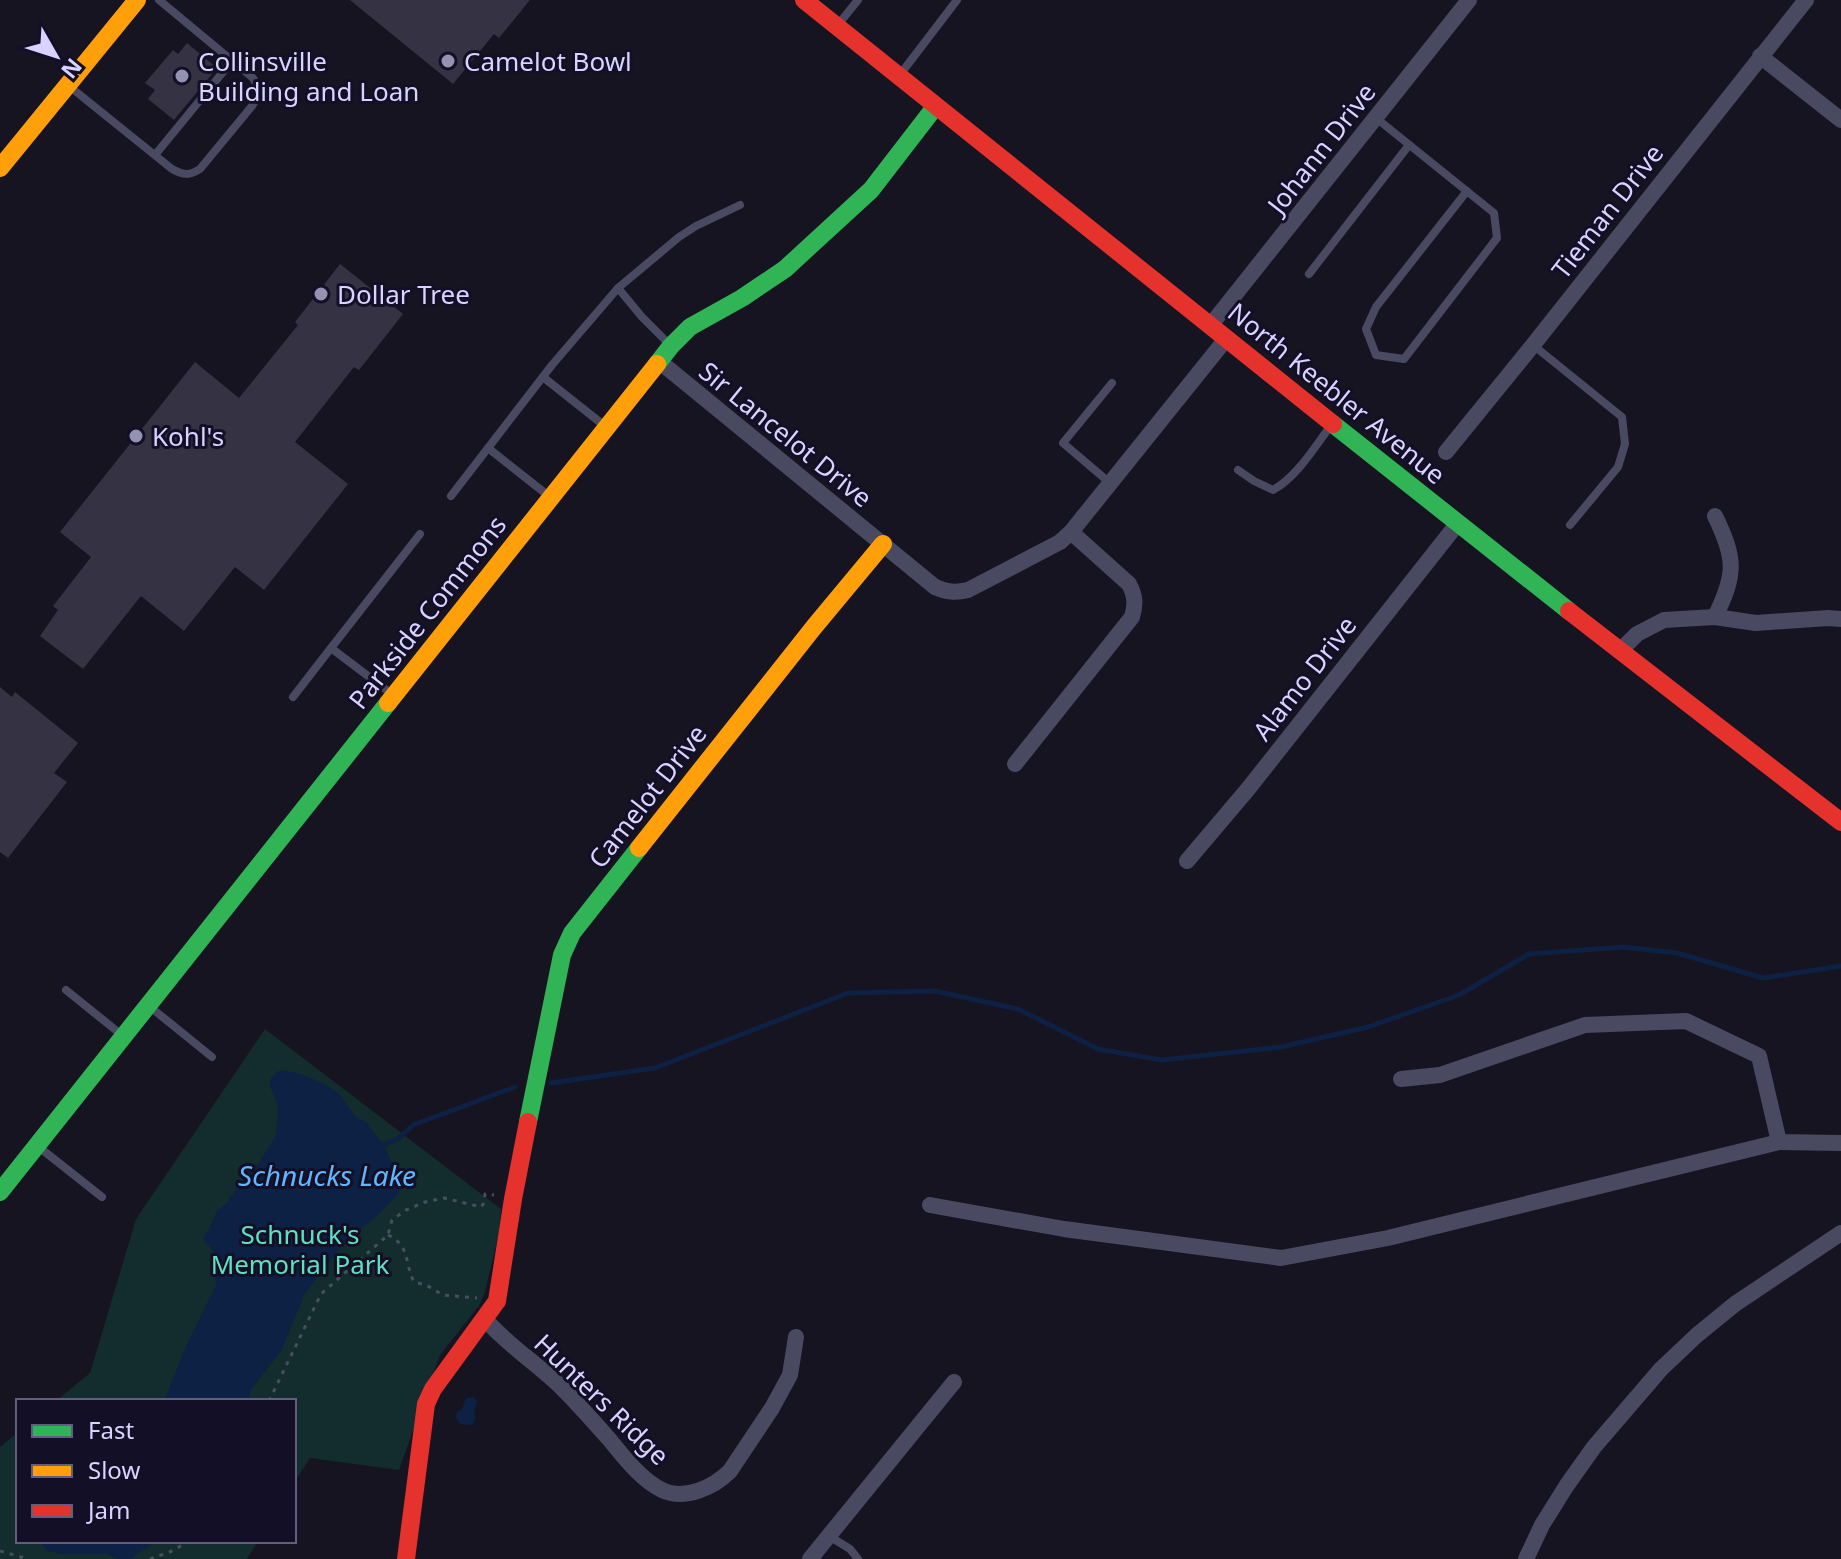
<svg xmlns="http://www.w3.org/2000/svg" width="1841" height="1559" viewBox="0 0 1841 1559" font-family="'Noto Sans',sans-serif">
<style>
.green{fill:#132c2d}
.water{fill:#0d2144}
.lines{fill:none;stroke-linecap:round;stroke-linejoin:round}
.stream{stroke:#0d2144;stroke-width:5}
.building{fill:#343243}
.path{stroke:#44505f;stroke-width:3;stroke-dasharray:4 6;stroke-linecap:butt}
.lane{stroke:#4a4962;stroke-width:8}
.street{stroke:#4a4962;stroke-width:16}
.fast{stroke:#30b455;stroke-width:18}
.slow{stroke:#ff9f0a;stroke-width:18}
.jam{stroke:#e5322d;stroke-width:18}
.poi-dot{fill:#9591b1;stroke:#130f26;stroke-width:3}
.labels{text-anchor:middle;dominant-baseline:central;stroke-width:6;stroke-linejoin:round;paint-order:stroke}
.poi-label{font-size:26px;fill:#d9d4ff;stroke:#130f26;text-anchor:start}
.street-label{font-size:26px;fill:#d9d4ff;stroke:#130f26}
.park-label{font-size:26px;fill:#5fe0c0;stroke:#130f26}
.water-label{font-size:28px;font-style:italic;fill:#62b6ff;stroke:#130f26}
</style>
<rect width="100%" height="100%" fill="#161421"/>
<g class="green">
<path d="M265,1029L501,1209L499,1233L485,1292L479,1306L440,1355L399,1470L310,1458L294,1483V1401H56L90,1373L136,1219Z"/>
<path d="M18,1432V1541H258L247,1559H0V1447Z"/>
</g>
<g class="water">
<path d="M278,1071H287L300,1074L323,1083L339,1094L356,1117L367,1123L384,1146L398,1174L399,1193L377,1216L345,1242L305,1293L281,1351L252,1388L247,1401H164L185,1349L216,1285L214,1252L203,1239L210,1227L217,1211L225,1205L244,1179L258,1164L276,1136L278,1106L270,1086L271,1078Z"/>
<path d="M474,1397L477,1401L474,1412L476,1418L472,1425L460,1424L456,1418L457,1412L462,1409L466,1398Z"/>
<path d="M39,1541H157L130,1559H118L107,1554H63L48,1551Z"/>
</g>
<g class="lines">
<g class="stream">
<path d="M551,1083L655,1068L848,993L935,991L1018,1009L1098,1049L1162,1060L1281,1047L1368,1027L1459,995L1529,954L1624,947L1677,953L1763,978L1841,966"/>
<path d="M379,1147L399,1138L413,1125L515,1087"/>
</g>
</g>
<g class="building">
<path d="M350,0H530L499,38L494,34L453,84Z"/>
<path d="M187,43L217,68L174,120L148,99L155,90L145,83L173,50L178,54Z"/>
<path d="M340,264L403,314L359,370L354,367L295,442L348,484L264,590L235,567L184,631L141,596L83,669L40,636L58,610L53,606L91,557L60,532L195,362L239,398L298,325L295,322Z"/>
<path d="M0,687L12,697L15,692L78,743L54,773L67,782L8,858L0,852Z"/>
</g>
<g class="lines">
<g class="path">
<path d="M388,1235C411,1246 404,1263 414,1282L426,1285L443,1295L477,1298"/>
<path d="M269,1401L321,1294L388,1235L392,1220L406,1210L425,1202L444,1198L481,1207L484,1203L485,1194L494,1195"/>
<path d="M0,1551L28,1559"/>
<path d="M150,1559L172,1551L189,1541"/>
</g>
<g class="lane">
<path d="M837,26L858,0"/>
<path d="M899,76L957,0"/>
<path d="M69,86L172,169C183,175 189,176 200,169L252,106C259,95 260,90 253,78L159,0"/>
<path d="M1376,118L1494,213L1497,238L1404,359L1376,355L1366,329L1376,307L1467,191"/>
<path d="M155,155L232,61"/>
<path d="M1309,274L1409,145"/>
<path d="M618,288L679,237L696,226L740,205"/>
<path d="M1533,345L1622,417L1625,444L1618,467L1570,525"/>
<path d="M543,377L606,427"/>
<path d="M488,448L550,497"/>
<path d="M1238,470L1254,481L1273,490C1298,476 1315,446 1332,424"/>
<path d="M1110,483L1063,443L1112,383"/>
<path d="M451,496L552,365L618,288L642,317L670,345"/>
<path d="M393,695L331,648L420,534"/>
<path d="M293,697L331,648"/>
<path d="M66,990L123,1036"/>
<path d="M149,1006L212,1057"/>
<path d="M40,1148L102,1197"/>
<path d="M829,1536L850,1549L858,1559"/>
</g>
<g class="street">
<path d="M1760,56L1841,120"/>
<path d="M1210,326L1469,0"/>
<path d="M659,361L935,587C947,592 955,593 968,590L1060,542L1071,532L1226,339"/>
<path d="M1446,452L1533,345L1806,0"/>
<path d="M1715,617C1736,574 1736,559 1715,516"/>
<path d="M1620,651L1637,634L1664,620L1715,617L1756,623L1828,618L1841,619"/>
<path d="M1015,764L1132,617C1136,604 1135,595 1129,584L1071,532"/>
<path d="M1187,861L1248,789L1458,523"/>
<path d="M1401,1079L1440,1075L1585,1025L1686,1021L1759,1056L1779,1142L1841,1143"/>
<path d="M930,1205L1064,1229L1281,1258L1388,1238L1779,1142"/>
<path d="M484,1318C507,1345 538,1364 563,1389C579,1405 594,1422 609,1439C624,1457 641,1480 662,1490C685,1501 714,1487 730,1471L772,1408L790,1375L796,1337"/>
<path d="M810,1559L954,1382"/>
<path d="M1526,1559L1542,1525L1567,1485L1594,1447L1661,1369L1697,1335L1735,1304L1841,1233"/>
</g>
<g class="fast">
<path d="M657,364L671,346L690,327L742,298L785,269L871,190L935,107"/>
<path d="M1333,424L1569,611"/>
<path d="M528,1122L562,955L572,933L639,848"/>
<path d="M0,1192L388,703"/>
</g>
<g class="slow">
<path d="M0,168L137,0"/>
<path d="M388,703L657,364"/>
<path d="M639,848L814,627L883,544"/>
</g>
<g class="jam">
<path d="M804,0L1333,424"/>
<path d="M1569,611L1841,822"/>
<path d="M406,1559L426,1404L433,1389L497,1301L513,1199L528,1122"/>
</g>
</g>
<g class="poi-dot">
<circle cx="448" cy="61" r="8"/>
<circle cx="182" cy="76" r="8"/>
<circle cx="321" cy="294" r="8"/>
<circle cx="136" cy="436" r="8"/>
</g>
<g class="labels">
<g class="poi-label">
<text x="198" y="61">Collinsville<tspan x="198" dy="30">Building and Loan</tspan></text>
<text x="464" y="61">Camelot Bowl</text>
<text x="337" y="294">Dollar Tree</text>
<text x="152" y="436">Kohl's</text>
</g>
<g class="street-label">
<text transform="translate(1321 148) rotate(-52)">Johann Drive</text>
<text transform="translate(1607 211) rotate(-52)">Tieman Drive</text>
<text transform="translate(1337 393) rotate(39)">North Keebler Avenue</text>
<text transform="translate(786 434) rotate(39)">Sir Lancelot Drive</text>
<text transform="translate(427 612) rotate(-52)">Parkside Commons</text>
<text transform="translate(1304 678) rotate(-52)">Alamo Drive</text>
<text transform="translate(647 796) rotate(-52)">Camelot Drive</text>
<text transform="translate(602 1399) rotate(44)">Hunters Ridge</text>
</g>
<g class="park-label">
<text x="300" y="1234">Schnuck's<tspan x="300" dy="30">Memorial Park</tspan></text>
</g>
<g class="water-label">
<text x="327" y="1175">Schnucks Lake</text>
</g>
</g>
<rect x="16" y="1399" width="280" height="144" fill="#130f26" stroke="#625e7d" stroke-width="2"/>
<rect x="32" y="1425" width="40" height="12" fill="#30b455" stroke="#625e7d" stroke-width="2"/>
<text x="88" y="1439" font-size="24" fill="#d9d4ff">Fast</text>
<rect x="32" y="1465" width="40" height="12" fill="#ff9f0a" stroke="#625e7d" stroke-width="2"/>
<text x="88" y="1479" font-size="24" fill="#d9d4ff">Slow</text>
<rect x="32" y="1505" width="40" height="12" fill="#e5322d" stroke="#625e7d" stroke-width="2"/>
<text x="88" y="1519" font-size="24" fill="#d9d4ff">Jam</text>
<g transform="translate(56 56) rotate(129)" stroke="#130f26" stroke-width="6" paint-order="stroke">
<path d="M0-6L14 30L0 20L-14 30Z" fill="#d9d4ff"/>
<text y="-12" font-size="22" font-weight="bold" text-anchor="middle" fill="#d9d4ff">N</text>
</g>
</svg>
